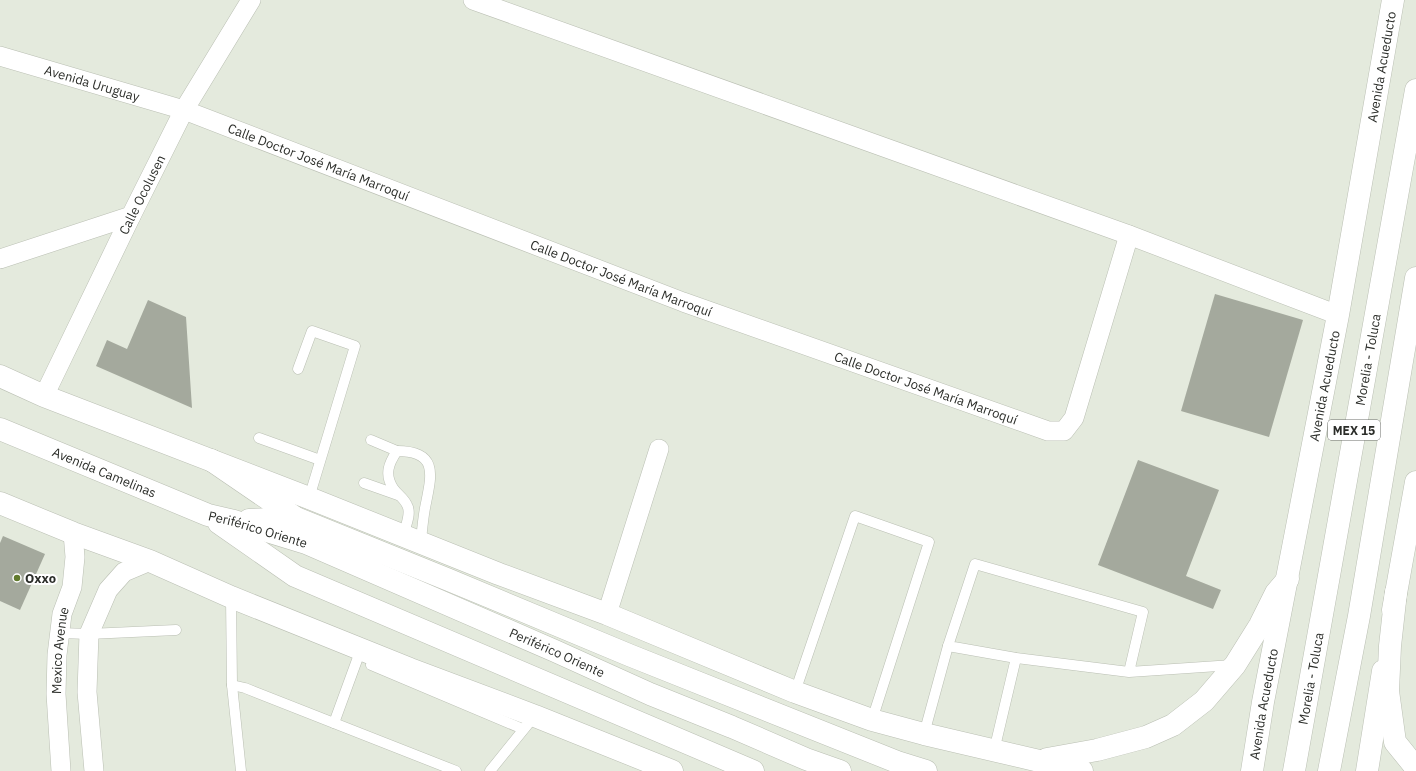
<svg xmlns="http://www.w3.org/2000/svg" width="1416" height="771" viewBox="0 0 1416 771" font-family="'IBM Plex Sans',sans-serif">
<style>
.building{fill:#a4a99d}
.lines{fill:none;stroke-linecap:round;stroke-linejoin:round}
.service-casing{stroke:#babfb3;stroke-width:11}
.minor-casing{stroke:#babfb3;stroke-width:20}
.tertiary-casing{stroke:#babfb3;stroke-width:23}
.secondary-casing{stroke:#babfb3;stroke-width:23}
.primary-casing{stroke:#babfb3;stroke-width:23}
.trunk-casing{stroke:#babfb3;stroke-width:23}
.service{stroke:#fff;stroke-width:10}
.minor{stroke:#fff;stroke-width:19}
.tertiary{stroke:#fff;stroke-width:22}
.secondary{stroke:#fff;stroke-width:22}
.primary{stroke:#fff;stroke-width:22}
.trunk{stroke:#fff;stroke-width:22}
.poi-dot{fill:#617a2d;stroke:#fff;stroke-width:1.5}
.labels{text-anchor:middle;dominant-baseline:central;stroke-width:4;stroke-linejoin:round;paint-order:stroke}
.shield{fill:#fff;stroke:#6b6c69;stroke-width:1}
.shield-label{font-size:12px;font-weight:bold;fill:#2b2d29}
.street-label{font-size:13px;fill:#2b2d29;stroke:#fff}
.poi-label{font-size:13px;font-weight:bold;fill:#2b2d29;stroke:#fff;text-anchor:start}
</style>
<rect width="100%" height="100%" fill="#e4eadd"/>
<g class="building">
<path d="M1215,294L1303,320L1269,437L1181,411Z"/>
<path d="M148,300L186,317L192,408L96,366L107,340L127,349Z"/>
<path d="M1138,460L1219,490L1186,576L1221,590L1213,609L1098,565Z"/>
<path d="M3,536L45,554L20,610L0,601V543Z"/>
</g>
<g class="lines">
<g class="service-casing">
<g id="service">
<path d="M298,369L312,331L355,346L309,498"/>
<path d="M259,438L320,460"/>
<path d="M371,440L397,451"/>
<path d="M364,483L398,495"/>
<path d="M403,536C405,527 412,514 407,505C404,498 397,494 393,488C384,474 389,463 397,451C440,451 431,477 425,508C423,519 422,530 421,541"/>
<path d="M231,597L232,685L245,688L456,771"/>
<path d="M60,633L89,634L176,630"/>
<path d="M371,665L523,729"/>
<path d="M1129,672L1143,612L975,564L948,646L1016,658L1129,672L1233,665"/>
<path d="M232,685L241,771"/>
<path d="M795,692L855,516L929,542L872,720"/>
<path d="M334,723L361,649"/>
<path d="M924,734L948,646"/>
<path d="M994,751L1016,658"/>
<path d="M490,771L528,724"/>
</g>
</g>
<g class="minor-casing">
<g id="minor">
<path d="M473,0L1129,235L1338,315"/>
<path id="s1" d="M0,56L184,110L683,302L1048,431H1064L1074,418L1129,235"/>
<path d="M0,259L131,216"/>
<path id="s2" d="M44,396L131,216L184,110L251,0"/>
<path d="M607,614L659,449"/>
<path id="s3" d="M61,771L56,694L57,655L62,614L72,587L75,557L73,533"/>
<path d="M94,771L87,692L89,634L108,590L124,572L150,561"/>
</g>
</g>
<g class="tertiary-casing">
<g id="tertiary">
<path d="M1393,610L1416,482"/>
<path id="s4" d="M1252,771L1263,702L1338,315L1393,0"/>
<path d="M1367,771L1383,671"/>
</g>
</g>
<g class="secondary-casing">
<g id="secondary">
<path d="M0,376L44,396L309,498L499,574L607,614L795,692L872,720L924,734L1082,771"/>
<path d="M0,503L73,533L150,561L231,597L410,669L535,716L672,771"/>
<path d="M1396,592L1390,646L1388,691L1395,742L1416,768"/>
<path d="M1047,759L1097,750L1146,737L1173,725L1204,701L1235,665L1260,625L1276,593L1288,579"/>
</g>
</g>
<g class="primary-casing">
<g id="primary">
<path d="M211,460L296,518L449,580L629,655L897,762L926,771"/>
<path id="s5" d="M1294,771L1416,90"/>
<path d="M1329,771L1359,616L1416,278"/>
</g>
</g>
<g class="trunk-casing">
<g id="trunk">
<path id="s6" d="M0,429L208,515L234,521L306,543L555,651L650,694L732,727L806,759L840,771"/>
<path d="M249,520L296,518"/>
<path d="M219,523L295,576L753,771"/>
</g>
</g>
<use href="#service" class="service"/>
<use href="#minor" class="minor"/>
<use href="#tertiary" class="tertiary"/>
<use href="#secondary" class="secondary"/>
<use href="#primary" class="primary"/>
<use href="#trunk" class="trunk"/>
</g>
<circle class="poi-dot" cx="17" cy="578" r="4"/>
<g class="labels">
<rect class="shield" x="1328" y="420" width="52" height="20" rx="3"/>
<g class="shield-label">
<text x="1354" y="430">MEX 15</text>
</g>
<g class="street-label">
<text stroke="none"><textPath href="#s4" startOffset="716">Avenida Acueducto</textPath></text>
<text stroke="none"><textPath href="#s1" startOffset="96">Avenida Uruguay</textPath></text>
<text stroke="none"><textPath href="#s1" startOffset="336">Calle Doctor José María Marroquí</textPath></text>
<text stroke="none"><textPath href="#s2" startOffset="224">Calle Ocolusen</textPath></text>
<text stroke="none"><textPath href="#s1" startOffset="660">Calle Doctor José María Marroquí</textPath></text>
<text stroke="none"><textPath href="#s5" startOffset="418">Morelia - Toluca</textPath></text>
<text stroke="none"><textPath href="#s4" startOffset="392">Avenida Acueducto</textPath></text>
<text stroke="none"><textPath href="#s1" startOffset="984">Calle Doctor José María Marroquí</textPath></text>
<text stroke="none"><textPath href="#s6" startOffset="113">Avenida Camelinas</textPath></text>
<text stroke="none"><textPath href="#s6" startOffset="277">Periférico Oriente</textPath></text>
<text stroke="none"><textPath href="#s3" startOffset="121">Mexico Avenue</textPath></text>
<text stroke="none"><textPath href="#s6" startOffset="601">Periférico Oriente</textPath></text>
<text stroke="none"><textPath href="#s5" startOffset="94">Morelia - Toluca</textPath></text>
<text stroke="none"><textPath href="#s4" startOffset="68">Avenida Acueducto</textPath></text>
</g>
<g class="poi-label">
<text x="25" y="578">Oxxo</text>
</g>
</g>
</svg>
